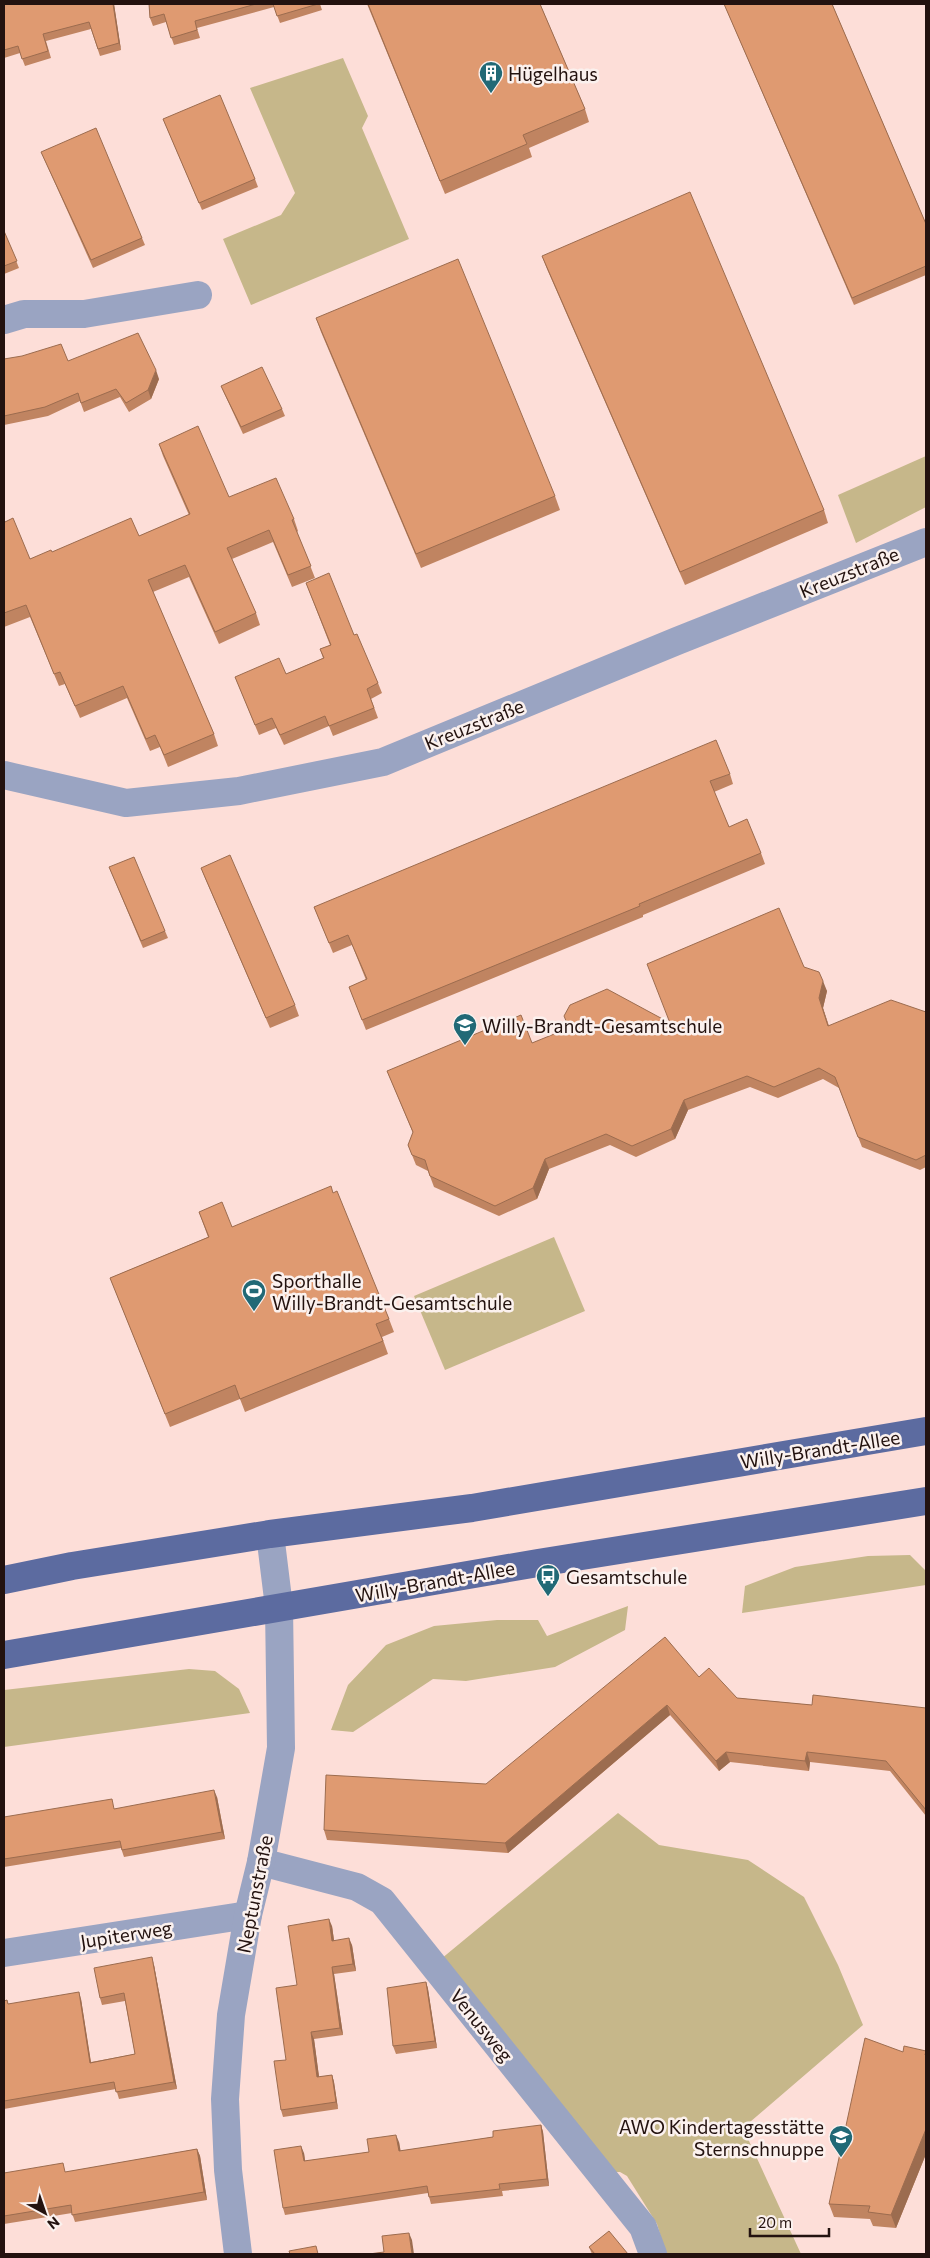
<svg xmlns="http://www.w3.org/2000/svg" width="930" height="2258" viewBox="0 0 930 2258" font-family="Commissioner,sans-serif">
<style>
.green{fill:#c6b78a}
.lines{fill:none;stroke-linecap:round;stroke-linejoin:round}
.street{stroke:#9aa4c2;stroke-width:28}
.primary{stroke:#5c6ba0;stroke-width:28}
.wall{fill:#c08461}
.shaded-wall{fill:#9c6c4f}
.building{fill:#df9a71;stroke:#9c6c4f}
.labels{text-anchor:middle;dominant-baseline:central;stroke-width:5;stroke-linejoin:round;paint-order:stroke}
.poi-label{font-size:19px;fill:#23120f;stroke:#fbf1ee;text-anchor:start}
.street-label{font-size:19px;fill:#23120f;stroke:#fbf1ee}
</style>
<rect width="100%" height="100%" fill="#fdded8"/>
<g class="green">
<path d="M343,58L368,116L362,128L409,239L251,305L223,239L281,215L295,193L250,88Z"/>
<path d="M926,456V507L856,543L838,495Z"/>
<path d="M554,1237L585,1311L445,1370L414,1296Z"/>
<path d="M910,1555L926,1571V1585L742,1613L745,1586L795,1567L868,1556Z"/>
<path d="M628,1606L625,1630L555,1667L466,1681L433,1679L353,1732L331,1730L348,1685L386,1645L434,1626L497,1620H538L547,1636Z"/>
<path d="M189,1669L215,1671L239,1689L250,1713L4,1747V1690Z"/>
<path d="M618,1813L659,1845L748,1860L804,1897L838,1965L863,2025L743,2128L801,2254H666L657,2224L627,2176L620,2172H612L441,1959Z"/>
</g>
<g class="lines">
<g class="street">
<path d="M4,320L24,314H84L198,295"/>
<path d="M4,775L126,803L239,791L383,762L677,641L926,542"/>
<path d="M261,1862L357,1887L382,1901L643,2227L653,2254"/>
<path d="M4,1953L248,1915"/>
<path d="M238,2254L228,2170L225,2099L231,2015L248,1915L261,1862L281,1748L279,1607L270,1534"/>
</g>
<g class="primary">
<path d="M4,1580L72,1566L270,1534L472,1508L926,1431"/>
<path d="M4,1655L538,1563L926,1501"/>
</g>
</g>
<g class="wall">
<path d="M4,4H114L121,50L100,56L91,29L46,41L51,58L25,66L20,53L4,58Z"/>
<path d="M149,4H320L322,10L280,23L274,7L197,28L200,38L174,45L166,22L153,26L150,18Z"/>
<path d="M367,4H540L585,109L589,122L529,148L532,157L445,194Z"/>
<path d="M724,4H832L926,224V275L854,305Z"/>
<path d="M163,119L255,179L258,187L202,210Z"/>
<path d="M41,152L142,238L145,245L93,268Z"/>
<path d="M4,231L19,268L4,274Z"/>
<path d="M542,256L824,510L828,523L685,585L547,269Z"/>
<path d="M316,318L555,496L560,510L421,568L321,332Z"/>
<path d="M4,359L68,361L159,379L151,399L129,412L120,397L84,412L80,401L48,416L4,425Z"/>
<path d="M221,386L282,409L285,416L243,434L224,393Z"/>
<path d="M159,444L229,497L294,519L298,531L297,532L315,578L292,587L273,542L232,559L256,613L260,625L219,644L189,577L153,592L214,734L218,746L168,767L160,747L150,751L127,698L80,718L65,684L59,686L30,617L4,627V520L30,559L52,552L139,536L189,515L163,456Z"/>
<path d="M306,583L354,635L378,683L382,693L371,699L378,718L333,736L329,726L284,745L276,728L259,735L235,677L286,674L323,658L320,649L330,645Z"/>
<path d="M730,774L733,784L714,792L729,827L761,853L765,864L643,915V917L366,1030L349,987L366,980L352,945L333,953L314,907Z"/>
<path d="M109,867L165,931L168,938L143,948Z"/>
<path d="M201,868L295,1005L299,1016L270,1028L205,878Z"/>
<path d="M804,967L827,991L823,1008L829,1026L926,1012V1167L920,1170L862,1147L839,1088L823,1079L778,1098L750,1087L688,1110L675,1139L636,1157L610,1145L549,1169L537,1199L499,1216L434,1187L428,1171L416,1165L408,1145L413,1133L387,1071L532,1043L670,1023Z"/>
<path d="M199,1212L232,1227L389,1319L394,1332L382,1337L388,1354L245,1412L240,1399L170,1427L110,1278L208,1237Z"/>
<path d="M699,1677L737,1698L812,1705L926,1709V1816L890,1771L810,1762L809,1771L730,1762L719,1771L670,1715L508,1853L327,1840L324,1830L486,1784Z"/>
<path d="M217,1797L225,1839L124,1857L121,1848L4,1867V1817L115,1809Z"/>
<path d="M332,1926L334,1940L352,1945L356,1971L334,1974L343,2035L314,2039L319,2077L332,2075L334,2082L338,2109L283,2117L281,2110L286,2060Z"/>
<path d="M154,1965L177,2089L119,2099L116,2089L4,2109V2001L7,2000L8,2004L81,1999L91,2062L135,2054L125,2001L102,2005L100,1998Z"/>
<path d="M426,1982L428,1989L437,2048L396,2054L393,2046Z"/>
<path d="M926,2051V2154L896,2228L873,2226L870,2219L834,2217L829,2204L903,2052Z"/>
<path d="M541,2125L543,2132L549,2186L502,2191L503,2196L431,2204L428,2193L285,2215L283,2208L304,2153L305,2161L369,2152L399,2142L400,2151L493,2137Z"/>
<path d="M197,2149L200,2156L207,2200L75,2222L72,2213L4,2224V2173L66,2172Z"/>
<path d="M589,2247L628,2254H592Z"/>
</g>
<g class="shaded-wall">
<path d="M113,4H114L121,50L119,43Z"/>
<path d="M156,370L159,379L151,399L148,390Z"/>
<path d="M823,981L827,991L823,1008L832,1036L819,998Z"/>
<path d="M684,1100L688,1110L675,1139L671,1129Z"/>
<path d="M545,1159L549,1169L537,1199L533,1188Z"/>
<path d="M667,1705L670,1715L508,1853L505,1843Z"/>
<path d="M726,1752L730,1762L719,1771L716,1761Z"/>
<path d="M807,1752L810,1762L809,1771L805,1761Z"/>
<path d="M214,1790L217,1797L225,1839L222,1832Z"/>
<path d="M329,1919L332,1926L335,1948L332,1941Z"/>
<path d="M349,1938L352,1945L356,1971L353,1964Z"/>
<path d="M152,1957L154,1965L177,2089L174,2082Z"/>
<path d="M332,1967L334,1974L343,2035L340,2028Z"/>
<path d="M426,1982L428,1989L437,2048L435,2041Z"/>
<path d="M79,1992L81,1999L92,2070L90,2063Z"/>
<path d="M311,2032L314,2039L320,2084L317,2077Z"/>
<path d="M332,2075L334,2082L338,2109L336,2102Z"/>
<path d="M541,2125L543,2132L549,2186L547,2179Z"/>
<path d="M926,2129V2154L896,2228L891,2215Z"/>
<path d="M396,2135L399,2142L402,2158L399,2151Z"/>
<path d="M301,2146L304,2153L306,2168L304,2161Z"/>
<path d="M197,2149L200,2156L207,2200L204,2192Z"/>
<path d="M409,2233L412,2240L414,2254H412Z"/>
</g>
<g class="building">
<path d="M4,4H113L119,43L98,49L89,22L43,34L48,51L22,59L18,46L4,50Z"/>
<path d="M149,4H256L195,21L197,30L171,38L164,14L150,18Z"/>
<path d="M273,4H318L277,16Z"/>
<path d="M368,4H540L585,109L523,135L527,144L440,181Z"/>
<path d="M724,4H832L926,224V266L852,298Z"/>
<path d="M220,95L255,179L199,203L163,119Z"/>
<path d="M96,128L142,238L91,260L41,152Z"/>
<path d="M690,192L824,510L680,572L542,256Z"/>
<path d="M4,231L17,261L4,266Z"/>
<path d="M458,259L555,496L416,554L316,318Z"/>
<path d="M138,333L156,370L148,390L126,403L116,389L81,403L78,393L45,407L4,416V359L22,356L61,344L68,361Z"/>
<path d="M262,367L282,409L241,427L221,386Z"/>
<path d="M198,426L229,497L276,478L294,519L292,520L311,566L288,575L269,530L227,548L256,613L215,632L185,565L148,580L214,734L164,755L155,735L146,739L123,686L75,706L60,672L54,674L26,605L4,613V520L5,522L13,518L30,559L51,550L52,552L131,518L139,536L190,514L159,444Z"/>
<path d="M329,573L354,635L357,634L378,683L367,689L374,708L329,726L325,716L280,735L272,718L255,725L235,677L279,658L286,674L324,658L320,649L331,645L306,583Z"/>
<path d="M716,740L730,774L710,781L729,827L747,819L761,853L639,904L640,906L362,1020L349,987L367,979L348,935L329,943L314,907Z"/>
<path d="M230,855L295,1005L266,1018L201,868Z"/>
<path d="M134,857L165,931L141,941L109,867Z"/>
<path d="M779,908L804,967L819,972L823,981L819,998L828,1026L891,1000L926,1012V1155L916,1160L858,1137L835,1077L819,1068L774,1087L747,1076L684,1100L671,1129L632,1146L606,1134L545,1159L533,1188L495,1206L430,1176L425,1160L412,1155L408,1145L413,1132L387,1071L521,1015L532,1043L569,1028L564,1016L570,1005L607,989L670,1023L647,964Z"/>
<path d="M331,1186L333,1193L337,1191L389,1319L376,1324L383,1341L240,1399L235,1385L165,1414L110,1278L209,1237L199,1212L222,1202L232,1227Z"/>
<path d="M665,1637L699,1677L709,1668L737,1698L812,1705L813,1695L926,1708V1810L886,1761L807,1752L805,1761L726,1752L716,1761L667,1705L505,1843L324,1830L326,1775L486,1784Z"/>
<path d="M214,1790L222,1832L122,1850L120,1841L4,1859V1817L112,1799L114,1809Z"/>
<path d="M329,1919L332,1941L349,1938L353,1964L332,1967L340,2028L311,2032L317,2077L332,2075L336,2102L281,2110L274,2061L286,2060L276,1988L297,1985L288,1926Z"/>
<path d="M152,1957L174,2082L116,2092L114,2082L4,2101V2001L7,2000L8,2004L79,1992L90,2063L135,2054L124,1993L100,1998L94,1968Z"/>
<path d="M426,1982L435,2041L393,2046L387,1988Z"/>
<path d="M865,2038L903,2052L904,2046L926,2051L925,2055L926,2056V2129L891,2215L868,2212L870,2206L829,2204Z"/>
<path d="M541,2125L547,2179L499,2184L500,2189L429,2197L427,2186L283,2208L274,2150L301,2146L304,2161L369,2152L367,2139L396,2135L399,2151L493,2137V2131Z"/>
<path d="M197,2149L204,2192L72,2215L71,2205L4,2216V2173L63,2163L65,2172Z"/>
<path d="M609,2231L628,2254H595L589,2247Z"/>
<path d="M409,2233L412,2254H369L384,2252L382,2236Z"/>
<path d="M316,2246L318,2254H290L289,2251Z"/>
</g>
<defs>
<g id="building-pin" transform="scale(1.25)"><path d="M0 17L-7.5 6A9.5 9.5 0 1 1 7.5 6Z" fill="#216976" stroke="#fbf1ee"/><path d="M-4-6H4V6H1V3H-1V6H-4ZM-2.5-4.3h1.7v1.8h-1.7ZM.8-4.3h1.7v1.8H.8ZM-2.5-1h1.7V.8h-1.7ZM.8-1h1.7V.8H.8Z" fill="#fff"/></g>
<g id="school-pin" transform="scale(1.25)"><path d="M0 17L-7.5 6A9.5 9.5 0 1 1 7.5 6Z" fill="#216976" stroke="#fbf1ee"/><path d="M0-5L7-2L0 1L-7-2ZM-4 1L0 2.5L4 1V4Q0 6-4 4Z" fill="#fff"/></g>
<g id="stadium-pin" transform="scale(1.25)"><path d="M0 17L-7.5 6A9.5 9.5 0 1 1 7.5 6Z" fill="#216976" stroke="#fbf1ee"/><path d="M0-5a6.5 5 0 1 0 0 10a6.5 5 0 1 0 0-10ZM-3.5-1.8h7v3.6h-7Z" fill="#fff"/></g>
<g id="bus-pin" transform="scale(1.25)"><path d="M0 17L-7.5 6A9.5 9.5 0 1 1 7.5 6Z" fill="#216976" stroke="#fbf1ee"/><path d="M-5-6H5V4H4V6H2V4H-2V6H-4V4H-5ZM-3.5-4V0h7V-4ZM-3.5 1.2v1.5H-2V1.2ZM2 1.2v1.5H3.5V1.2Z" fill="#fff"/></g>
</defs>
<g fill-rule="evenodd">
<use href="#building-pin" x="491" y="73"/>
<use href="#school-pin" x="465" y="1025"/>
<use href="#stadium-pin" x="254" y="1291"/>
<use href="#bus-pin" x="548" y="1576"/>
<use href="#school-pin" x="841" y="2137"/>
</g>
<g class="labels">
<g class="poi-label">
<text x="508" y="73">Hügelhaus</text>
<text x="482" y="1025">Willy-Brandt-Gesamtschule</text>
<text x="272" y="1280">Sporthalle<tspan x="272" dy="22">Willy-Brandt-Gesamtschule</tspan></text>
<text x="566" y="1576">Gesamtschule</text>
<text x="824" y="2126" text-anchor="end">AWO Kindertagesstätte<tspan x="824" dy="22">Sternschnuppe</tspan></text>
</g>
<g class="street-label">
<text transform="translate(849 572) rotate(-22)">Kreuzstraße</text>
<text transform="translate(474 724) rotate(-22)">Kreuzstraße</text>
<text transform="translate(820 1449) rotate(-9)">Willy-Brandt-Allee</text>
<text transform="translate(435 1581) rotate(-10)">Willy-Brandt-Allee</text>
<text transform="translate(254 1894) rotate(-79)">Neptunstraße</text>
<text transform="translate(126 1934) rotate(-9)">Jupiterweg</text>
<text transform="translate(482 2025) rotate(51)">Venusweg</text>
</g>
</g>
<rect width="930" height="2258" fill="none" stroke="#23120f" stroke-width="10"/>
<g transform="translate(45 2213) rotate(140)" stroke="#fbf1ee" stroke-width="4" paint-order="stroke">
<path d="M0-4L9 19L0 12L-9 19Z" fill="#23120f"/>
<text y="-8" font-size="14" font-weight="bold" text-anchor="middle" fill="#23120f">N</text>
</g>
<path d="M750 2228v8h79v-8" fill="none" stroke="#23120f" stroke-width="2.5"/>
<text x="758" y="2228" font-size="15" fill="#23120f" stroke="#fbf1ee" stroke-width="4" paint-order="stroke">20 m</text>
</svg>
